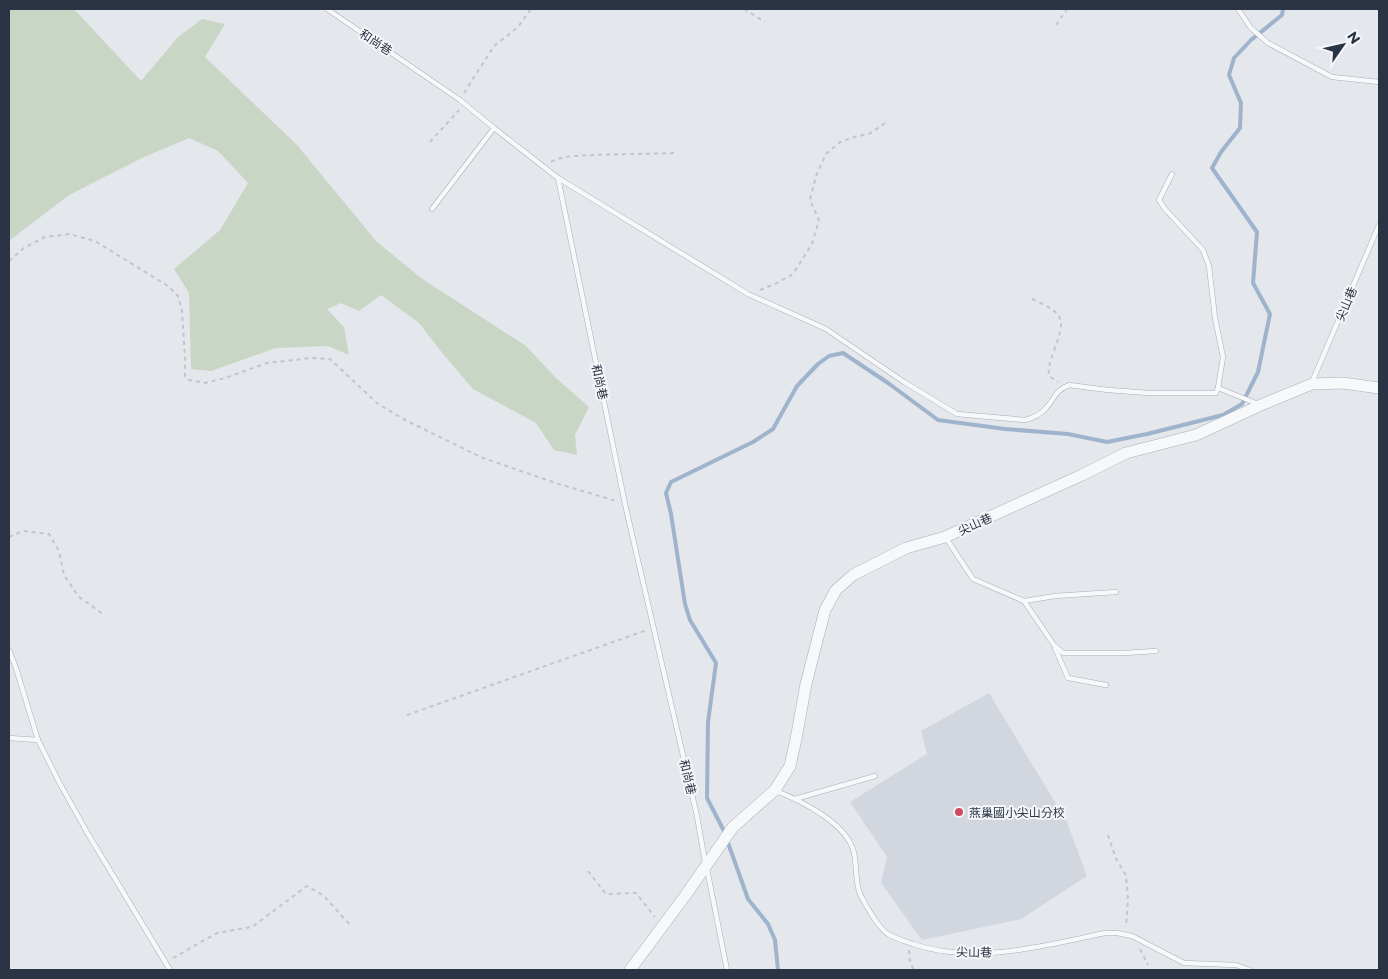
<svg xmlns="http://www.w3.org/2000/svg" width="1388" height="979" viewBox="0 0 1388 979" font-family="Montserrat,'Noto Sans TC',sans-serif">
<style>
.built{fill:#d2d6de}
.green{fill:#c9d6c5}
.lines{fill:none;stroke-linecap:round;stroke-linejoin:round}
.stream{stroke:#9fb4cc;stroke-width:4}
.service-casing{stroke:#a9aeb7;stroke-width:5.5}
.tertiary-casing{stroke:#a9aeb7;stroke-width:12}
.path{stroke:#c2c5cb;stroke-width:2;stroke-dasharray:4 4;stroke-linecap:butt}
.service{stroke:#f7f8fa;stroke-width:4.5}
.tertiary{stroke:#f7f8fa;stroke-width:11}
.poi-dot{fill:#d1495b;stroke:#f4f6f9;stroke-width:2}
.labels{text-anchor:middle;dominant-baseline:central;stroke-width:4;stroke-linejoin:round;paint-order:stroke}
.street-label{font-size:12px;fill:#2b3445;stroke:#f4f6f9}
.poi-label{font-size:12px;fill:#2b3445;stroke:#f4f6f9;text-anchor:start}
</style>
<rect width="100%" height="100%" fill="#e4e7ec"/>
<path class="built" d="M989,693L1067,822L1087,876L1021,919L922,940L881,883L887,857L850,802L927,754L921,731Z"/>
<path class="green" d="M9,9H74L141,81L178,37L202,19L225,24L205,57L297,145L376,241L421,278L526,346L556,378L589,407L575,435L577,455L554,450L536,423L473,389L443,354L419,323L381,295L359,311L341,303L327,309L344,327L349,355L328,346L276,348L211,371L191,369L189,293L174,269L220,230L248,183L218,151L189,138L144,157L69,195L9,241Z"/>
<g class="lines">
<g class="stream">
<path d="M725,833L707,798L708,722L716,663L690,620L685,604L671,514L666,493L671,482L753,442L773,429L797,386L818,364L829,356L843,353L888,383L938,420L1005,429L1068,434L1107,442L1147,434L1223,415L1242,404L1258,372L1270,314L1253,283L1257,232L1212,168L1221,152L1240,128L1241,103L1229,75L1234,58L1251,40L1282,15L1283,9"/>
<path d="M727,840L748,899L768,924L775,940L778,970"/>
</g>
<g class="service-casing">
<g id="service">
<path d="M327,9L460,100L494,128L558,178L625,504L697,816L705,862"/>
<path d="M1238,9L1251,28L1268,43L1332,77L1379,82"/>
<path d="M1172,174L1159,200L1165,209L1203,250L1209,266L1215,318L1223,357L1218,388L1258,404"/>
<path d="M558,178L748,294L826,329L904,382L957,414L1025,420C1033,418 1041,414 1046,408C1055,399 1054,391 1069,385L1108,390L1149,393H1216L1218,388"/>
<path d="M432,209L494,128"/>
<path d="M1312,382L1379,225"/>
<path d="M946,538L973,579L1024,601L1054,645L1063,653H1124L1156,651"/>
<path d="M1024,601L1055,596L1116,592"/>
<path d="M1055,648L1068,678L1106,685"/>
<path d="M9,650L16,668L38,740L59,782L88,834L170,970"/>
<path d="M9,738L38,740"/>
<path d="M776,791C802,801 848,824 854,853C857,866 855,881 860,894C865,904 879,929 888,934C896,939 905,941 913,944C975,965 1043,946 1105,933H1117L1132,936L1184,963L1236,965L1250,970"/>
<path d="M795,799L875,776"/>
<path d="M707,869L727,970"/>
</g>
</g>
<g class="tertiary-casing">
<path id="tertiary" d="M630,970L685,896L733,827L775,790L790,766L796,739L806,684L825,610L836,590L853,575L906,548L945,537L1082,475L1126,453L1196,435L1261,405L1312,384L1343,383L1379,388"/>
</g>
<g class="path">
<path d="M744,9L765,22"/>
<path d="M1056,25L1067,9"/>
<path d="M464,93L494,46L518,27L531,9"/>
<path d="M430,142L459,110"/>
<path d="M551,162C563,155 579,156 593,155C620,154 647,154 675,153"/>
<path d="M9,261L24,248L45,237L69,234L95,241L168,286L178,296L182,311L185,358V376L189,380L205,383L225,378L267,363L311,358L330,359L377,403L403,419L483,458L559,484L616,501"/>
<path d="M760,290L775,284L793,274L812,244L819,220L810,200L816,176L826,154L840,142L857,136L869,134L888,121"/>
<path d="M1032,299C1066,314 1066,319 1053,353C1050,363 1048,366 1049,376L1058,382"/>
<path d="M9,537L23,531L49,534L59,551L64,575L79,597L103,614"/>
<path d="M407,715L647,630"/>
<path d="M1108,835L1116,859L1126,875L1128,899L1126,927"/>
<path d="M588,871L606,894L636,893L655,917"/>
<path d="M1140,949L1148,965"/>
<path d="M909,950L910,963L914,970"/>
<path d="M173,958L217,933L252,927L307,886L324,896L351,926"/>
</g>
<use href="#service" class="service"/>
<use href="#tertiary" class="tertiary"/>
</g>
<circle class="poi-dot" cx="959" cy="812" r="5"/>
<g class="labels">
<g class="street-label">
<text transform="translate(376 42) rotate(34)">和尚巷</text>
<text transform="translate(1346 304) rotate(-67)">尖山巷</text>
<text transform="translate(600 382) rotate(78)">和尚巷</text>
<text transform="translate(975 524) rotate(-24)">尖山巷</text>
<text transform="translate(688 777) rotate(77)">和尚巷</text>
<text transform="translate(974 952) rotate(1)">尖山巷</text>
</g>
<g class="poi-label">
<text x="969" y="812">燕巢國小尖山分校</text>
</g>
</g>
<rect width="1388" height="979" fill="none" stroke="#2b3445" stroke-width="20"/>
<g transform="translate(1343 45) rotate(56)" stroke="#f4f6f9" stroke-width="4" paint-order="stroke">
<path d="M0-4L9 19L0 12L-9 19Z" fill="#2b3445"/>
<text y="-8" font-size="14" font-weight="bold" text-anchor="middle" fill="#2b3445">N</text>
</g>
</svg>
